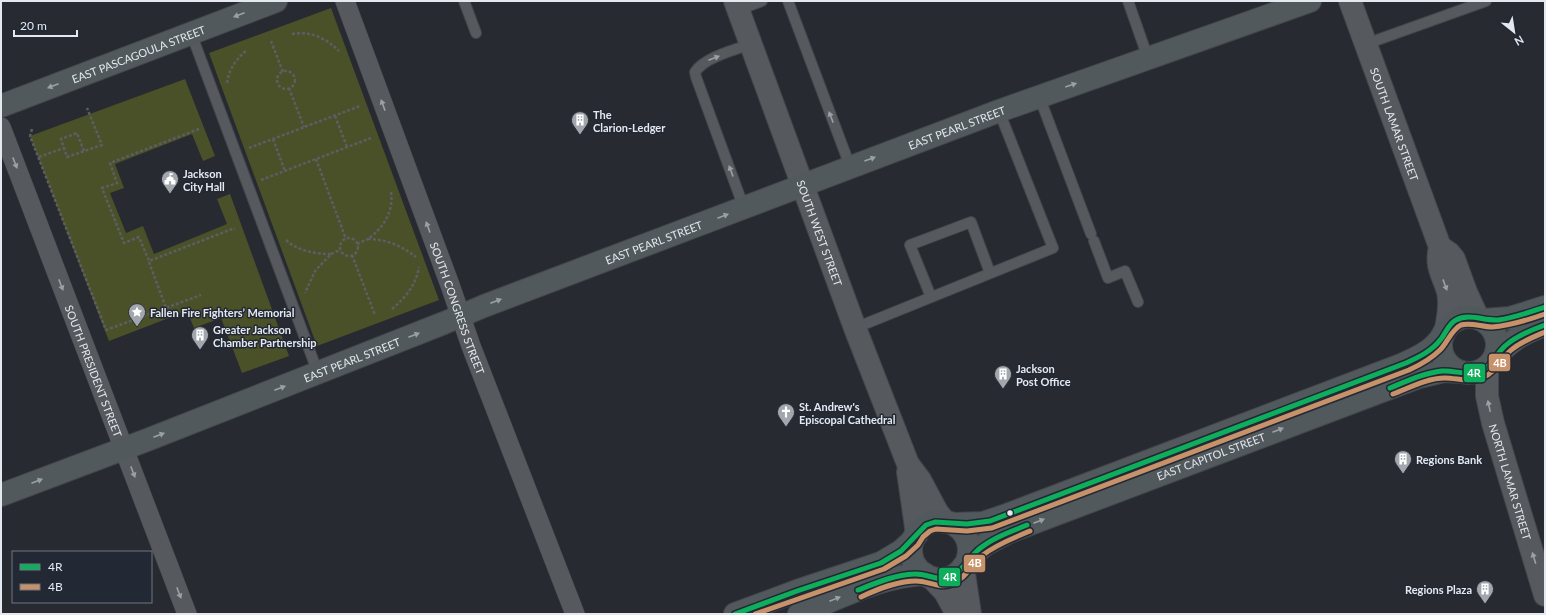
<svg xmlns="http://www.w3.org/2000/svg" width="1546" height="615" viewBox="0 0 1546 615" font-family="Lato,sans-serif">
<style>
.green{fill:#4a5129}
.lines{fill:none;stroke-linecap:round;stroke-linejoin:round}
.service-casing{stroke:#43464b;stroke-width:12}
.minor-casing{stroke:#43464b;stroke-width:20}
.tertiary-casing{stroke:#43464b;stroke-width:24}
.secondary-casing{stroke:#43464b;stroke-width:24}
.path{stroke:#5c5e62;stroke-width:2.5;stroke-dasharray:3 2;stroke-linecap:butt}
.service{stroke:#56595d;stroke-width:10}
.minor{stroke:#56595d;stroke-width:19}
.tertiary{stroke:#56595d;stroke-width:22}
.secondary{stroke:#52595d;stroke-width:22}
.bus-1-casing{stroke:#232934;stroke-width:8}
.bus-2-casing{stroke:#232934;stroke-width:8}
.bus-1{stroke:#0daf5c;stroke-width:5}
.bus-2{stroke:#c7916a;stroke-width:5}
.oneway{fill:#9ba0a6}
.oneway2{fill:#9da0a6}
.bus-dot{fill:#e4e8f0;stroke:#232934;stroke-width:1.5}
.labels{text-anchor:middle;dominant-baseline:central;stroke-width:3;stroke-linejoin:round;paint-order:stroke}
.street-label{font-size:11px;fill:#e4e8f0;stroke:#232934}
.poi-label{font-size:11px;font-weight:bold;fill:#e4e8f0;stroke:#232934;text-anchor:start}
.line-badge{stroke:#232934;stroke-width:1.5}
.badge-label{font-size:11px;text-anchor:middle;font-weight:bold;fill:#fff}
</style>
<rect width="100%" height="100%" fill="#272a30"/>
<g class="green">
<path d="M331,8L439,300L317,346L209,53Z"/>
<path d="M185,79L215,156L203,161L192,134L115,164L124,188L110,193L126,233L143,226L154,254L227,224L217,199L230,194L289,356L242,373L221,318L194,328L187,311L109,341L30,136Z"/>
</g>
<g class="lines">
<g class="service-casing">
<g id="service">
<path d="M464,1L476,33"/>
<path d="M788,1L850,166"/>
<path d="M1128,1L1148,58"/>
<path d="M738,10L762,1"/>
<path d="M191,33L318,373"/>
<path d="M1366,44L1486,1"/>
<path d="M1039,96L1091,234"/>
<path d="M744,208L696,77L695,72C705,57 734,50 751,44"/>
<path d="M1094,241L1108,278L1125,271L1138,302"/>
<path d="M931,297L910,245L971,222L990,273"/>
<path d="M855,328L1053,248L999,111"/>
</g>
</g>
<g class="minor-casing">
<g id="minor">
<path id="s1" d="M345,1L450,285L471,346L575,614"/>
<path id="s2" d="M1,127L187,614"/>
</g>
</g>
<g class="tertiary-casing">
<g id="tertiary">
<path id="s3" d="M735,1L855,328L908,464L920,480L937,512L945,522"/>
<path id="s4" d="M1350,1L1440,247C1435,267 1443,274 1448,292C1451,305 1448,317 1446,329"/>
<path d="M1440,247L1449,253L1454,259L1466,292L1478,318"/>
<path id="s5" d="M1487,367V396L1493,423L1545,595"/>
<path d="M908,472L917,534"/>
<path d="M963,567L970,614"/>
<path d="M932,578L945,592L957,614"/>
</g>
</g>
<g class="secondary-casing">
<g id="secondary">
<path id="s6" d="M1,106L276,1"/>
<circle cx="1469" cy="345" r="28"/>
<path d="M1483,320L1510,318L1545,307"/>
<path d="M1493,361C1507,342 1523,333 1545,325"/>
<path id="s7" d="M1,495L147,440L444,323L484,306L999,111L1310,1"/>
<circle cx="940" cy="550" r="29"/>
<path d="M954,524L983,523L1004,516L1401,365C1417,358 1433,351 1443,335"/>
<path id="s8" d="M968,559L986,544L1009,532L1419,377L1444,371L1461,372"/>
<path d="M735,614L797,591L881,563L901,551L913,540"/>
<path d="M799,614C840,598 880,576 925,574"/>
</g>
</g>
<g class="path">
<path d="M292,34C311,31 326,38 339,51"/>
<path d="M271,41L283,72"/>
<circle cx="286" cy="80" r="9"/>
<path d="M227,83C229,69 236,59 247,50"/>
<path d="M289,88L304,127"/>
<path d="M335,116L347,147"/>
<path d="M32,129L30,136L106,330L201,295"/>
<path d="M199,129L110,163L117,183L102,188L124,243L139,237L149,261L235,228"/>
<path d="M273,139L285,171"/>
<path d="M249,148L360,106"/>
<path d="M84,151L77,133L61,139L67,157L102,145L87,108"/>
<path d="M39,157L64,148"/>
<path d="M316,159L346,239"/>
<path d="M261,180L371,138"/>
<path d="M391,192C394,212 383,228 368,239C386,239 402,246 416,257"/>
<circle cx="349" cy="247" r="9"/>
<path d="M286,240C298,251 315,254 331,254L315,271L305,293"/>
<path d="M357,244L368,239"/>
<path d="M331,254L340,250"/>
<path d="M352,255L375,315"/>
<path d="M149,262L166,308"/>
<path d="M392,309C406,297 416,285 419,267"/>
</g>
<use href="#service" class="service"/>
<use href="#minor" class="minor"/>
<use href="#tertiary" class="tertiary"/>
<use href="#secondary" class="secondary"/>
<g class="bus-1-casing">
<g id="bus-1">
<path d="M1390,388C1407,381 1424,373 1442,371C1454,370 1467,376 1479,372C1491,368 1496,354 1505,346C1516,336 1531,330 1545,325"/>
<path d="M858,590C876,583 894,575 914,574C926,573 938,582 950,577C962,572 968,559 978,550C992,538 1010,532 1027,525"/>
<path d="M735,614L797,591L881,563L901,551L926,525L935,522L967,524L990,521L1406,363C1419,357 1432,351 1441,339C1446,333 1448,324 1456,320C1469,313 1484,321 1498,320C1514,318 1530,312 1545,307"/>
</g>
</g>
<g class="bus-2-casing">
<g id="bus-2">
<path d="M1393,394C1409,388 1427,378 1445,378C1457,378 1470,383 1482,378C1495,373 1500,360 1510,351C1520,342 1533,337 1545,332"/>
<path d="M861,597C878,589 897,581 916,581C929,581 939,589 952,584C966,578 972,564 983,555C997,544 1014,538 1030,531"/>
<path d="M755,614L884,569L906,556L918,545L923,537L930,531L936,529L967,531L992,528L1409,370C1420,365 1431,359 1440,350C1447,343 1452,329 1461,325C1471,322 1482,327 1492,327C1510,326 1528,320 1545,314"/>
</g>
</g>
<use href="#bus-1" class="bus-1"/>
<use href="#bus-2" class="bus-2"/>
</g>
<defs><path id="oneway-solid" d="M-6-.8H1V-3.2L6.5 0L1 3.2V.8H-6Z"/></defs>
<g class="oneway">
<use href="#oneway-solid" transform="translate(239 15) rotate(159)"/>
<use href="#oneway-solid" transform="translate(1071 85) rotate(-19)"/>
<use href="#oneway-solid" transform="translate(53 86) rotate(159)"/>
<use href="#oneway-solid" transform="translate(870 159) rotate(-20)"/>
<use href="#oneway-solid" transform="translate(723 216) rotate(-21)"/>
<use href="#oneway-solid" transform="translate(496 301) rotate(-21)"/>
<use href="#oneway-solid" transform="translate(414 335) rotate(-21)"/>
<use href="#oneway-solid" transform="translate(280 388) rotate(-21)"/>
<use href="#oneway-solid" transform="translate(1278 430) rotate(-21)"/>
<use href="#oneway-solid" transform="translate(159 435) rotate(-21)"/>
<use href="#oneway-solid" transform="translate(37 481) rotate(-21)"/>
<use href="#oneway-solid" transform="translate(1039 521) rotate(-21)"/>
<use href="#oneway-solid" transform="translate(835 599) rotate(-22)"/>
</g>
<g class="oneway2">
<use href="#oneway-solid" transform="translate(714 58) rotate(-21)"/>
<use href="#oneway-solid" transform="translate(383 105) rotate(-110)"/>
<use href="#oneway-solid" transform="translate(831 117) rotate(-111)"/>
<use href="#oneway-solid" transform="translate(15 163) rotate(69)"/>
<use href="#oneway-solid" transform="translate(731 171) rotate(-110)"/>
<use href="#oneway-solid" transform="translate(428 227) rotate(-110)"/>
<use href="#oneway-solid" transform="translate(61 285) rotate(69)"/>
<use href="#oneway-solid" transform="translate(1445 285) rotate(70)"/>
<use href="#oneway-solid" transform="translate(1489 406) rotate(-102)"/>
<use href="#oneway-solid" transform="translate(133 472) rotate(69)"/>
<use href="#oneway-solid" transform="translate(1534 558) rotate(-107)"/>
<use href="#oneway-solid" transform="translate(179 593) rotate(69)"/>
</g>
<defs>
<g id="building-pin" transform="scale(0.9)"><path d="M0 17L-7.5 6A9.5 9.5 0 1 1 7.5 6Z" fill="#a2a6ad" stroke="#232934"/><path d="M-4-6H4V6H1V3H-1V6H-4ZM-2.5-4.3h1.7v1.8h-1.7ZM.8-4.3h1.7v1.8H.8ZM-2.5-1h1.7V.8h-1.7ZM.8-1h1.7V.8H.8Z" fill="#fff"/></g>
<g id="civic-pin" transform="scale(0.9)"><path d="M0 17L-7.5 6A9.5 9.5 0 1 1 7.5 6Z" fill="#a2a6ad" stroke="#232934"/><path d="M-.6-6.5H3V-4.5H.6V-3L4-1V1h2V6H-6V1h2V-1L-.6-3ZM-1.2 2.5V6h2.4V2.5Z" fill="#fff"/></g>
<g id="sight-pin" transform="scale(0.9)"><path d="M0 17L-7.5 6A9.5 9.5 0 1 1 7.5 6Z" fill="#a2a6ad" stroke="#232934"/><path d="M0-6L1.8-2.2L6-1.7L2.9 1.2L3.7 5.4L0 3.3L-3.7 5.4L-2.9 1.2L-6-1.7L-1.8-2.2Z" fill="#fff"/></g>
<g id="church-pin" transform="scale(0.9)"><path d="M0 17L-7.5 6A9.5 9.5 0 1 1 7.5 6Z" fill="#a2a6ad" stroke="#232934"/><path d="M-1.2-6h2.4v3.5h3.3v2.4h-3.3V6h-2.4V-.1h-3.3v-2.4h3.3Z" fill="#fff"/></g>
</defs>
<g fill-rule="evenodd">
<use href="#building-pin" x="580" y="120"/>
<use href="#civic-pin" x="170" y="179"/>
<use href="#sight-pin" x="137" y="312"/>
<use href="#building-pin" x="200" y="335"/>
<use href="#building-pin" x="1003" y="374"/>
<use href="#church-pin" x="786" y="412"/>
<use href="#building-pin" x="1403" y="459"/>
<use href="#building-pin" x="1485" y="589"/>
</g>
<circle class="bus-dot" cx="1010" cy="513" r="3.5"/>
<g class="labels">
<g class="street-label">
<text stroke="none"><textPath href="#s6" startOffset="147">EAST PASCAGOULA STREET</textPath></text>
<text stroke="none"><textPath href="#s4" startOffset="131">SOUTH LAMAR STREET</textPath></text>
<text stroke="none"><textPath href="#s7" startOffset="1024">EAST PEARL STREET</textPath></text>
<text stroke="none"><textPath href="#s3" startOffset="247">SOUTH WEST STREET</textPath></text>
<text stroke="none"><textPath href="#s7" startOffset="700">EAST PEARL STREET</textPath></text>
<text stroke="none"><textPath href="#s1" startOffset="327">SOUTH CONGRESS STREET</textPath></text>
<text stroke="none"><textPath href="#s7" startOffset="376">EAST PEARL STREET</textPath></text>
<text stroke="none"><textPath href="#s2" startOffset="261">SOUTH PRESIDENT STREET</textPath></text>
<text stroke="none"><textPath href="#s8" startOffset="265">EAST CAPITOL STREET</textPath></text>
<text stroke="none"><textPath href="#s5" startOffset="118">NORTH LAMAR STREET</textPath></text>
</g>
<g class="poi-label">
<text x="593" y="114">The<tspan x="593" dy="13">Clarion-Ledger</tspan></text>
<text x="183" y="173">Jackson<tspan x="183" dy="13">City Hall</tspan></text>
<text x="150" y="312">Fallen Fire Fighters’ Memorial</text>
<text x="213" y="329">Greater Jackson<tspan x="213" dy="13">Chamber Partnership</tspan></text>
<text x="1016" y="368">Jackson<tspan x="1016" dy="13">Post Office</tspan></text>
<text x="799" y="406">St. Andrew's<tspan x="799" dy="13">Episcopal Cathedral</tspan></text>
<text x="1416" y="459">Regions Bank</text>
<text x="1472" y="589" text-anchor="end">Regions Plaza</text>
</g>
</g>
<g class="line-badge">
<rect x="1488" y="353" width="23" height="19" rx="4" fill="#c7916a"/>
<rect x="1463" y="363" width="23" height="20" rx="4" fill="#0daf5c"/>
<rect x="963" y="554" width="23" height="19" rx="4" fill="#c7916a"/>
<rect x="938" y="567" width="23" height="20" rx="4" fill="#0daf5c"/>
</g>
<g class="badge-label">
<text x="1500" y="367">4B</text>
<text x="1474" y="377">4R</text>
<text x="975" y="567">4B</text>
<text x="950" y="581">4R</text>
</g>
<rect width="1546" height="615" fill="none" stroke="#e4e8f0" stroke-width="4"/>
<rect x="12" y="551" width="140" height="52" fill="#232934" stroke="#70757f"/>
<rect x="20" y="564" width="20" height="6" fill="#0daf5c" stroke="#70757f"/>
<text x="48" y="571" font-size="12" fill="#e4e8f0">4R</text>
<rect x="20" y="584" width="20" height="6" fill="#c7916a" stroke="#70757f"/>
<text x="48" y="591" font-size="12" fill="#e4e8f0">4B</text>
<g transform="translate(1514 32) rotate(150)" stroke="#232934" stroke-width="3" paint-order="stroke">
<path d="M0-3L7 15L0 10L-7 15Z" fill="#e4e8f0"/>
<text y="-6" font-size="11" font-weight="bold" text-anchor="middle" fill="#e4e8f0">N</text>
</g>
<path d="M14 30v6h63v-6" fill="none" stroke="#e4e8f0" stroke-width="2"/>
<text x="20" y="30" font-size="12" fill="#e4e8f0" stroke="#232934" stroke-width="3" paint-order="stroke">20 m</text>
</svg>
